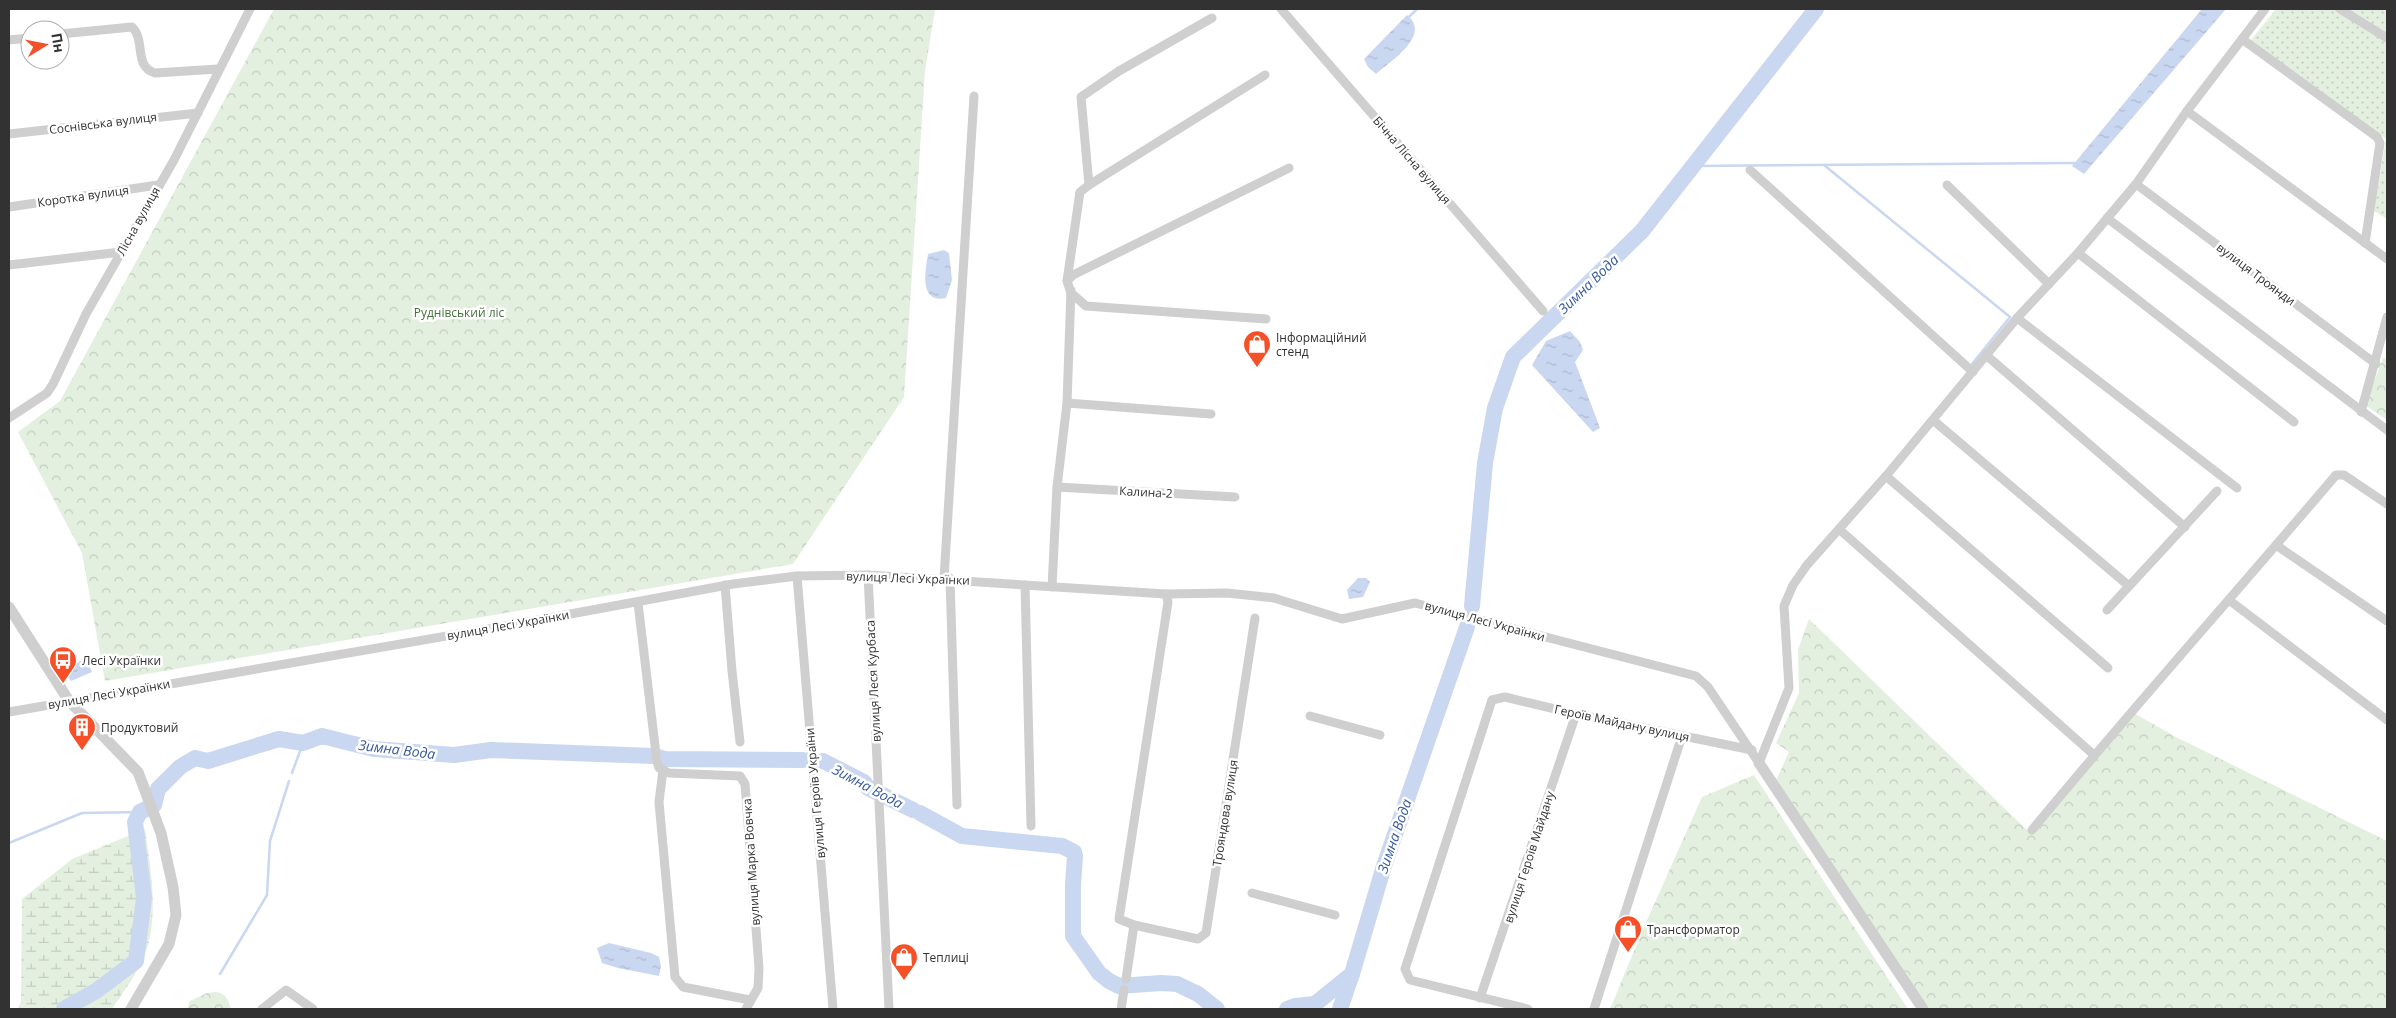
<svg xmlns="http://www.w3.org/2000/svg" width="2396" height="1018" viewBox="0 0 2396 1018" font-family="'Open Sans',sans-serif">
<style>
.forest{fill:url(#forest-crowns)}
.wetland{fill:url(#wetland-marsh)}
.garden{fill:url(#garden-dots)}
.water{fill:url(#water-ripples)}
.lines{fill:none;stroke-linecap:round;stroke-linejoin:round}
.stream{stroke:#cad7f0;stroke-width:2.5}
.river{stroke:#cad7f0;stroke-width:16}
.minor{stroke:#cfcfcf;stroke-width:9}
.tertiary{stroke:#cfcfcf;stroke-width:11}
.labels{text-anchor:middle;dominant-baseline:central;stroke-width:5;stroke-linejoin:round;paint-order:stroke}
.street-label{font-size:12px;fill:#323232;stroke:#fff}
.park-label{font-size:12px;fill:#45723a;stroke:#fff}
.poi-label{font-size:12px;fill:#323232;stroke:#fff;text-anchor:start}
.water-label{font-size:14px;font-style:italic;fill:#37599c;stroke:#fff}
</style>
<defs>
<pattern id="forest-crowns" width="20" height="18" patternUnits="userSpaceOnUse" patternTransform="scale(1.25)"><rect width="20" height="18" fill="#e3efdf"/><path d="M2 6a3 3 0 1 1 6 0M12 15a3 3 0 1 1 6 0" fill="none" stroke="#c3cdc0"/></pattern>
<pattern id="wetland-marsh" width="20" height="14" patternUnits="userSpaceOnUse" patternTransform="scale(1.25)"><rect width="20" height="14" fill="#e3efdf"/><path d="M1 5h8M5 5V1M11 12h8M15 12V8" fill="none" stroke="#c3cdc0"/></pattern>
<pattern id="garden-dots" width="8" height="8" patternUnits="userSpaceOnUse" patternTransform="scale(1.25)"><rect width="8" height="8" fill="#e3efdf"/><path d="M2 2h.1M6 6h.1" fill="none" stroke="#c3cdc0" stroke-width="1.8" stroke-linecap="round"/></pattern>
<pattern id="water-ripples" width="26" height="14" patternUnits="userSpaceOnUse" patternTransform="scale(1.25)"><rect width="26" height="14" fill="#cad7f0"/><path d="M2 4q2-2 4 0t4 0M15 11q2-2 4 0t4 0" fill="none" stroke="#aeb9ce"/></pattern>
</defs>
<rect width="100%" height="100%" fill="#fff"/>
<g class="forest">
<path d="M274,9H935L925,71L904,397L793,564L105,681L82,553L18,432L60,401Z"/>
<path d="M2383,358L2387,359V420L2365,405Z"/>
<path d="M1809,619L2031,834L2132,712L2176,737L2387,841V1009H1929L1774,785L1789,752L1776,743L1799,693L1798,650Z"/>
<path d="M1754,775L1908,1009H1610L1644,927L1702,797Z"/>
<path d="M215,992C226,993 228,999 231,1009H187L190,1001L207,993Z"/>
</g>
<path class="wetland" d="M145,829C151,871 161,925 141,963C133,979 122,994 112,1009H18L21,1001L22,899L72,859Z"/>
<path class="garden" d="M2276,9H2387V219L2374,211L2386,139L2251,40Z"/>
<g class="water">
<path d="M2202,9H2226L2084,174L2072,166Z"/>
<path d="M1407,15C1432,35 1391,61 1376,74L1368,67L1364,59Z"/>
<path d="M944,250L949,253L952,280L946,298C919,304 925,271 928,254Z"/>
<path d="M1570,331L1580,342L1583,350L1575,362L1600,428L1593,432L1532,365L1546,341Z"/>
<path d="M1358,578H1366L1370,582L1363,597L1349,599L1347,590Z"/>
<path d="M86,658L92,672L71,681L64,670Z"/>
<path d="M609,943L651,953L659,957L661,966L659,976L618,968L602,963L597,948Z"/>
</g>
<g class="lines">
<g class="stream">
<path d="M1408,18L1417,9"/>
<path d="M1824,165L2010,317L1972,364"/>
<path d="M1693,166L2074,163"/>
<path d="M292,773L303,743"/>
<path d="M9,843L82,813L140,812"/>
<path d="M220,974L267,895L270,841L289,781"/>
</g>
<g class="river">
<path d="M1472,606L1485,463L1495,408L1513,357L1642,231L1816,9"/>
<path d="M823,761L864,782L868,788L913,810"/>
<path d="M920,813L962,836L1062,846L1074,852L1075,856L1073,885V936L1099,973L1109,981L1119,986L1161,983L1177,984L1198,994L1217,1009"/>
<path d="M64,1009L96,991L136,961L144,898L135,822L140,812L154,805L158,789L180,767L195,758L208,761L279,739L303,743L322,736L374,749L454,755L491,750L654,756L665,759L803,760"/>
<path d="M1287,1009L1295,1006L1315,1004L1352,974L1384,866L1467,627"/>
<path d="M1340,1009L1352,974"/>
</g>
<g class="minor">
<path d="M1281,9L1543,311"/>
<path d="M2340,9L2387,38"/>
<path d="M1212,18L1119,71L1081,97L1089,185L1080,192L1067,281L1071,293L1086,306L1266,319"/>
<path d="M60,34L132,27C146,40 133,66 155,73L218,69"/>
<path d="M2242,39L2377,137L2380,143L2365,243"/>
<path d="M9,40L30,38"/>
<path d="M2187,111L2387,259"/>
<path d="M9,134L198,113"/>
<path d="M1750,170L1973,372"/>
<path d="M2136,184L2376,364"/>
<path d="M1089,185L1265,75"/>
<path d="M1947,185L2049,284"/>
<path d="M9,207L158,185"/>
<path d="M2107,218L2387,430"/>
<path d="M2078,253L2294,422"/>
<path d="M9,265L121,252"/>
<path d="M1067,281L1073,275L1289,168"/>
<path d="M2017,318L2237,488"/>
<path d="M1986,355L2185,527"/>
<path d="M1067,403L1211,414"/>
<path d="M2361,412L2387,317"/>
<path d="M9,418L47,393L53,384L86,314L174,160L250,9"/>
<path d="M1933,420L2129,586"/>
<path d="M1886,476L2108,668"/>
<path d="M1057,487L1235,497"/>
<path d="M1840,530L2094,755"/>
<path d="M2276,545L2387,621"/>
<path d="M868,575L889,1009"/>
<path d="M797,576L833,1009"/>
<path d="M944,578L974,96"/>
<path d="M950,578L957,805"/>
<path d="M725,585L732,671L740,742"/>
<path d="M1025,585L1031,826"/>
<path d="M1052,587L1057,487L1067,403L1071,290"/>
<path d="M1166,594L1168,602L1119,919L1134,925L1198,939L1206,933L1255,618"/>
<path d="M2229,600L2387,720"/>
<path d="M638,603L656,754"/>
<path d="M2107,610L2217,491"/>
<path d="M9,712L527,622L733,584L797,576L868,575L1166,594L1227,593L1274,598L1342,619L1415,603L1696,676L1708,687L1759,763"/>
<path d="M1310,716L1380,735"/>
<path d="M656,758L659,768L669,773L740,776L745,784L759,968L758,988L746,1009"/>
<path d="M1759,763L1789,688L1784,606L1793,585L1807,565L1886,476L2017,318L2078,253L2136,184L2187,111L2265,9"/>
<path d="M663,770L659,802L675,977L683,987L750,1000"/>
<path d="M2032,830C2131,710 2235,594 2336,475H2344L2387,504"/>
<path d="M1252,893L1335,915"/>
<path d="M1126,979L1134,925"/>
<path d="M1480,998L1576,714"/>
<path d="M262,1009L286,990L313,1009"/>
<path d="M1121,1009L1124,990"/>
<path d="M1528,1009L1410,980L1405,969L1492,700L1505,697L1576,714L1752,750"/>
<path d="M1594,1009L1682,736"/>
</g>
<g class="tertiary">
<path d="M9,607L69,701L138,772L161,833L173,887L176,915L169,944L131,1009"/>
<path d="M1759,763L1923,1009"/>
</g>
</g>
<defs>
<g id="shop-pin" transform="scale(1.4375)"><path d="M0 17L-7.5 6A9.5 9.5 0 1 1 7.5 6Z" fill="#f55027" stroke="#fff"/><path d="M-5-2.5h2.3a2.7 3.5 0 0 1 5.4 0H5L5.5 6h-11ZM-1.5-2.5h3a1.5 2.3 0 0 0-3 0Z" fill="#fff"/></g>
<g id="bus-pin" transform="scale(1.4375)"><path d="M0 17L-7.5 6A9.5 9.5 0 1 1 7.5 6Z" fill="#f55027" stroke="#fff"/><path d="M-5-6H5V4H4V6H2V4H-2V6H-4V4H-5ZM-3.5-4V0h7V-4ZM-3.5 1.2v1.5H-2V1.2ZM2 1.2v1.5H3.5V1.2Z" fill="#fff"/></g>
<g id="building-pin" transform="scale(1.4375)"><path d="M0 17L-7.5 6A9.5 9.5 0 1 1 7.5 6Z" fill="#f55027" stroke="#fff"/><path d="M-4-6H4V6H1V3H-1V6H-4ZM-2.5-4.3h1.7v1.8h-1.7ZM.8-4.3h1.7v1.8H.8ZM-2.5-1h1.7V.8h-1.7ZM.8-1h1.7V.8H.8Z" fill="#fff"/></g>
</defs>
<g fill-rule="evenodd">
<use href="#shop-pin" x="1257" y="344"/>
<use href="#bus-pin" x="63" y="660"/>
<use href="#building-pin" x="82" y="727"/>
<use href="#shop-pin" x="1628" y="929"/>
<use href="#shop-pin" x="904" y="957"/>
</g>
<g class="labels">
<g class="street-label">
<text transform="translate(103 123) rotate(-7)">Соснівська вулиця</text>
<text transform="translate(1412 160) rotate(49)">Бічна Лісна вулиця</text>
<text transform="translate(83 196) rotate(-8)">Коротка вулиця</text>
<text transform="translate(138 221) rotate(-61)">Лісна вулиця</text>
<text transform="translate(2256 274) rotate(37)">вулиця Троянди</text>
<text transform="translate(1146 492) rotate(3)">Калина-2</text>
<text transform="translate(908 578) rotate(2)">вулиця Лесі Українки</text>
<text transform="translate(1485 621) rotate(15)">вулиця Лесі Українки</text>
<text transform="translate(508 625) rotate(-10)">вулиця Лесі Українки</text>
<text transform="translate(873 681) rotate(-93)">вулиця Леся Курбаса</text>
<text transform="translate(109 694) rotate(-10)">вулиця Лесі Українки</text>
<text transform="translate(1622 723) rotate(12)">Героїв Майдану вулиця</text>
<text transform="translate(815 793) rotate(-95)">вулиця Героїв України</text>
<text transform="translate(1225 813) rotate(-81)">Трояндова вулиця</text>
<text transform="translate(1529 857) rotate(-72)">вулиця Героїв Майдану</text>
<text transform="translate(751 862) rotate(-94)">вулиця Марка Вовчка</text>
</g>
<g class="park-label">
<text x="459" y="312">Руднівський ліс</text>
</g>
<g class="poi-label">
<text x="1276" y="337">Інформаційний<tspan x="1276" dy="14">стенд</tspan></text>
<text x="82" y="660">Лесі Українки</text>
<text x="101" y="727">Продуктовий</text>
<text x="1647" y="929">Трансформатор</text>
<text x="923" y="957">Теплиці</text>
</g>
<g class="water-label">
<text transform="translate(1588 284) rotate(-44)">Зимна Вода</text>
<text transform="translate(397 749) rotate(7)">Зимна Вода</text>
<text transform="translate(868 786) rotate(28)">Зимна Вода</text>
<text transform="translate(1394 836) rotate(-71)">Зимна Вода</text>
</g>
</g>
<rect width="2396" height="1018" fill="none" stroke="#323232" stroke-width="20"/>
<g transform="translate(45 45) rotate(80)"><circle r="24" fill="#ffffff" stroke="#adadad"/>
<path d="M0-4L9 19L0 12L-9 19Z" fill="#f55027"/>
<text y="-8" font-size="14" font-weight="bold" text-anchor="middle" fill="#323232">Пн</text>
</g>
</svg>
